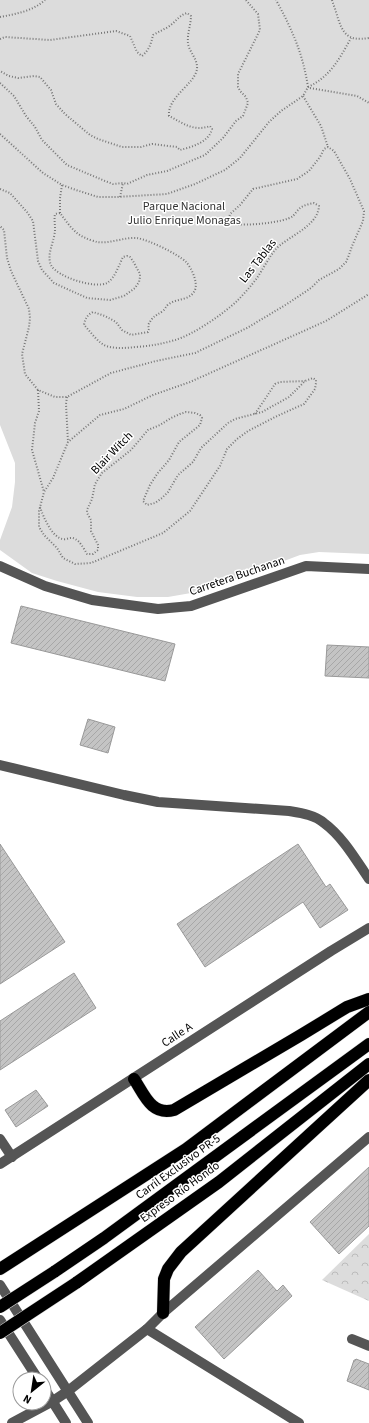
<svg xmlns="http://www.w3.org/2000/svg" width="369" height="1423" viewBox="0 0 369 1423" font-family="'Source Sans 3',sans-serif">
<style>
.forest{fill:url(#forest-crowns)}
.park{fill:#dcdcdc}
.building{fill:url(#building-hatch);stroke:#999}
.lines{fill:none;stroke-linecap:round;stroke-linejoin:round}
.highway-casing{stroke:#dbdbdb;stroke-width:13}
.path{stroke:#777;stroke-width:2;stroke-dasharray:1 2;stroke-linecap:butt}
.minor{stroke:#555;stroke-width:10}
.highway{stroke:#000;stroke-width:12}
.highway-bridge-casing{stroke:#dbdbdb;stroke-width:13;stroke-linecap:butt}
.highway-bridge{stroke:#000;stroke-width:12}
.labels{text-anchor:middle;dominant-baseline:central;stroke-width:3;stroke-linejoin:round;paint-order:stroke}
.park-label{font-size:12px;fill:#333;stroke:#fff}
.street-label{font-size:12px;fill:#000;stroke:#fff}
</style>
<defs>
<pattern id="forest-crowns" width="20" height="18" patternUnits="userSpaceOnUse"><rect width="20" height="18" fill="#dcdcdc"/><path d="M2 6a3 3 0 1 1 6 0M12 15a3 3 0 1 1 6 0" fill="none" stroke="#bbb"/></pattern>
<pattern id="building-hatch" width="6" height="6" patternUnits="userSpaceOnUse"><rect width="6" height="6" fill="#c4c4c4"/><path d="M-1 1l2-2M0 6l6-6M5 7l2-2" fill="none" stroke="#a7a7a7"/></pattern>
</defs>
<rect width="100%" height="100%" fill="#fff"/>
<path class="forest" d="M369,1234V1301L322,1280Z"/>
<path class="park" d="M0,0H369V554L319,552L300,555L217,586L191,593L168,597H137L98,592L57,581L32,573L0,550V540L12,507L15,482V463L0,425Z"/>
<g class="building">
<path d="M21,606L175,644L165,681L11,643Z"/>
<path d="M327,645L369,647V678L325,676Z"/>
<path d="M88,719L115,727L108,753L80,745Z"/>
<path d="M0,844L65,942L0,984Z"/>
<path d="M298,844L326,887L330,884L348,910L320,928L303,902L205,967L177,924Z"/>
<path d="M74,973L96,1008L0,1070V1021Z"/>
<path d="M36,1090L48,1106L16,1127L5,1110Z"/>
<path d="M369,1167V1226L339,1254L310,1222Z"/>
<path d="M258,1270L277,1291L283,1285L292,1296L224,1359L195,1327Z"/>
<path d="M356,1359L369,1364V1390L347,1381L354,1360H355Z"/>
</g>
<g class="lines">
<g class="highway-casing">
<g id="highway">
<path d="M134,1079C144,1094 151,1116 174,1110L301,1035L347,1007L369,999"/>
<path d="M0,1269L186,1149L369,1012"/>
<path d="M54,1272L104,1238L369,1044"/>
<path d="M76,1283L219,1182L369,1064"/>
<path d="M163,1313L164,1279L168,1269L181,1252L369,1080"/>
</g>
</g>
<g class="path">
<path d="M332,0C333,4 335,8 336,12C342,32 346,42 369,38"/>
<path d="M0,17C16,14 33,11 45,0"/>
<path d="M0,39L5,37L50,40L116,31L130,36L137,52L142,56C149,50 151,44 153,35C158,32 163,30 168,27C175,23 179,15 187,13L191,16C191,24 187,34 188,43C189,52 198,59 197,69C195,84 167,97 169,116C183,123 193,132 210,126L212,129C209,142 192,147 180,150L177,147L152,144L141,147H122L98,139L90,135L65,114L56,104L51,90L40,77L34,76L18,78L9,76L0,71"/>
<path d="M0,83L14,96L26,116L35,127L42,140L67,165L105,181L113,184L123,183L127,184L147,175L167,171L205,155L223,138L236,121L243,116L248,103L246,97L240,91L238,87V74L260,30L258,14L246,0"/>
<path d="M308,87C330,77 340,58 351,38"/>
<path d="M310,88L357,96L369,103"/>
<path d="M303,96L321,126L328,147"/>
<path d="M0,134L43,173L62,185L76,190L98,197H117L167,194L195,184L225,170L240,158L269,122L281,111L303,96L308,87C303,54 292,29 276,0"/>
<path d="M0,189L10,193L27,212L33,221L38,261L42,270L54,283L87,298L110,300L124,296L135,288L139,282L140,277V274L133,261L130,257L127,256L123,257C119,265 115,278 107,283C95,289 57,277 51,265C46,254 55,241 55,229C55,224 54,219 55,214L60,213C67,222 74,234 86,238C89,240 94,241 97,242C110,244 124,237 137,238C149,240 178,254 186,262C192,268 198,283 195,290C190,301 177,298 169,304C166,306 165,309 163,311C154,317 154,315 148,325L149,329L148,332L131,335L122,330L116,322L105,316L93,312C87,315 85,319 84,325C91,332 97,342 106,346C116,349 126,348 136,347C150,346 162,344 175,340C193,335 223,314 237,301C244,294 251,286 257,278C263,269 268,259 275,250C286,237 318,227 319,206L314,203C309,204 303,205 299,209C297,211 295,214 293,216C284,223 245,226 234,224L229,218L230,214L240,205L253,189L297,179L309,171L320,157L324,149L328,147L334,151L350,179L364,211L363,221L352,246L349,255L346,262L339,269L319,280L311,288L287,304L247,328L195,353L156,361L111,373L67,397H55L38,390L25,374L22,354L29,327L30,318L29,309L11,271L7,258L4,230L0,226"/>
<path d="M120,197L123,183"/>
<path d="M60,213V198L62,185"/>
<path d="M38,390L39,411L35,423L32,450L44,492"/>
<path d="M67,397L66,404L68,442"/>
<path d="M255,414L275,384L280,382L305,381"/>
<path d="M40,507C43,516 52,538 63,539C67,540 71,536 75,539C80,541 84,549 87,554H93L98,550V545L91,531V520L87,513V510L92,499L95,484L102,473L131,450L148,430L160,425L171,418L180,414L186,412L195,413L200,415L202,418L200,425L179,442L169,460L157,474L150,485L143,501L147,505L155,503L162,498L168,492L178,475L193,462L201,448L228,423L235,419L262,412L289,397L305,381L313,378L316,380V383L315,389L304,404L277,416L248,431L237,439L227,449L220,466L190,511L163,533L91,563L75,564L63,558L57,548L44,535L39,527V511L44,492L53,478L68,442L100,415L124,409L153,395L190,382L326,321L369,294"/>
</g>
<g class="minor">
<path d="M0,566L45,586L92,600L158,609L191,606L306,566L369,569"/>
<path d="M0,765L124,795L158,802L289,811C301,813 315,815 324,823C343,837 356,860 369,879"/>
<path d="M0,1139L12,1157"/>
<path d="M0,1164L331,951L369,928"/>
<path d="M0,1285L88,1423"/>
<path d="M0,1320L38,1379"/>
<path d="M147,1329L299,1423"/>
<path d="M352,1339L369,1346"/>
<path d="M44,1388L66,1423"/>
<path d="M12,1423L53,1401L68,1391L147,1329L163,1313L369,1137"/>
</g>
<use href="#highway" class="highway"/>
<g class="highway-bridge-casing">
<g id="highway-bridge">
<path d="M0,1307L54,1272"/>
<path d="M0,1333L76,1283"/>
</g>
</g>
<use href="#highway-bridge" class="highway-bridge"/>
</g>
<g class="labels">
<g class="park-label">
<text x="184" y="206">Parque Nacional<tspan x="184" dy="14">Julio Enrique Monagas</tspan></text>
</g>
<g class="street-label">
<text transform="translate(258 261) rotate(-52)">Las Tablas</text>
<text transform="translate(112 453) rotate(-46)">Blair Witch</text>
<text transform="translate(237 576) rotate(-19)">Carretera Buchanan</text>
<text transform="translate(177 1035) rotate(-33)">Calle A</text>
<text transform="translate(178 1167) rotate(-36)">Carril Exclusivo PR-5</text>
<text transform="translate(180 1192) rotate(-36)">Expreso Río Hondo</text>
</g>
</g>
<g transform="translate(32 1391) rotate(210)"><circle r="19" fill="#ffffff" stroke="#999999"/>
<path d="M0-3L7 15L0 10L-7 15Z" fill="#000000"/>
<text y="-6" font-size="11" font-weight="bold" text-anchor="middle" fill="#000000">N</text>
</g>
</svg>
